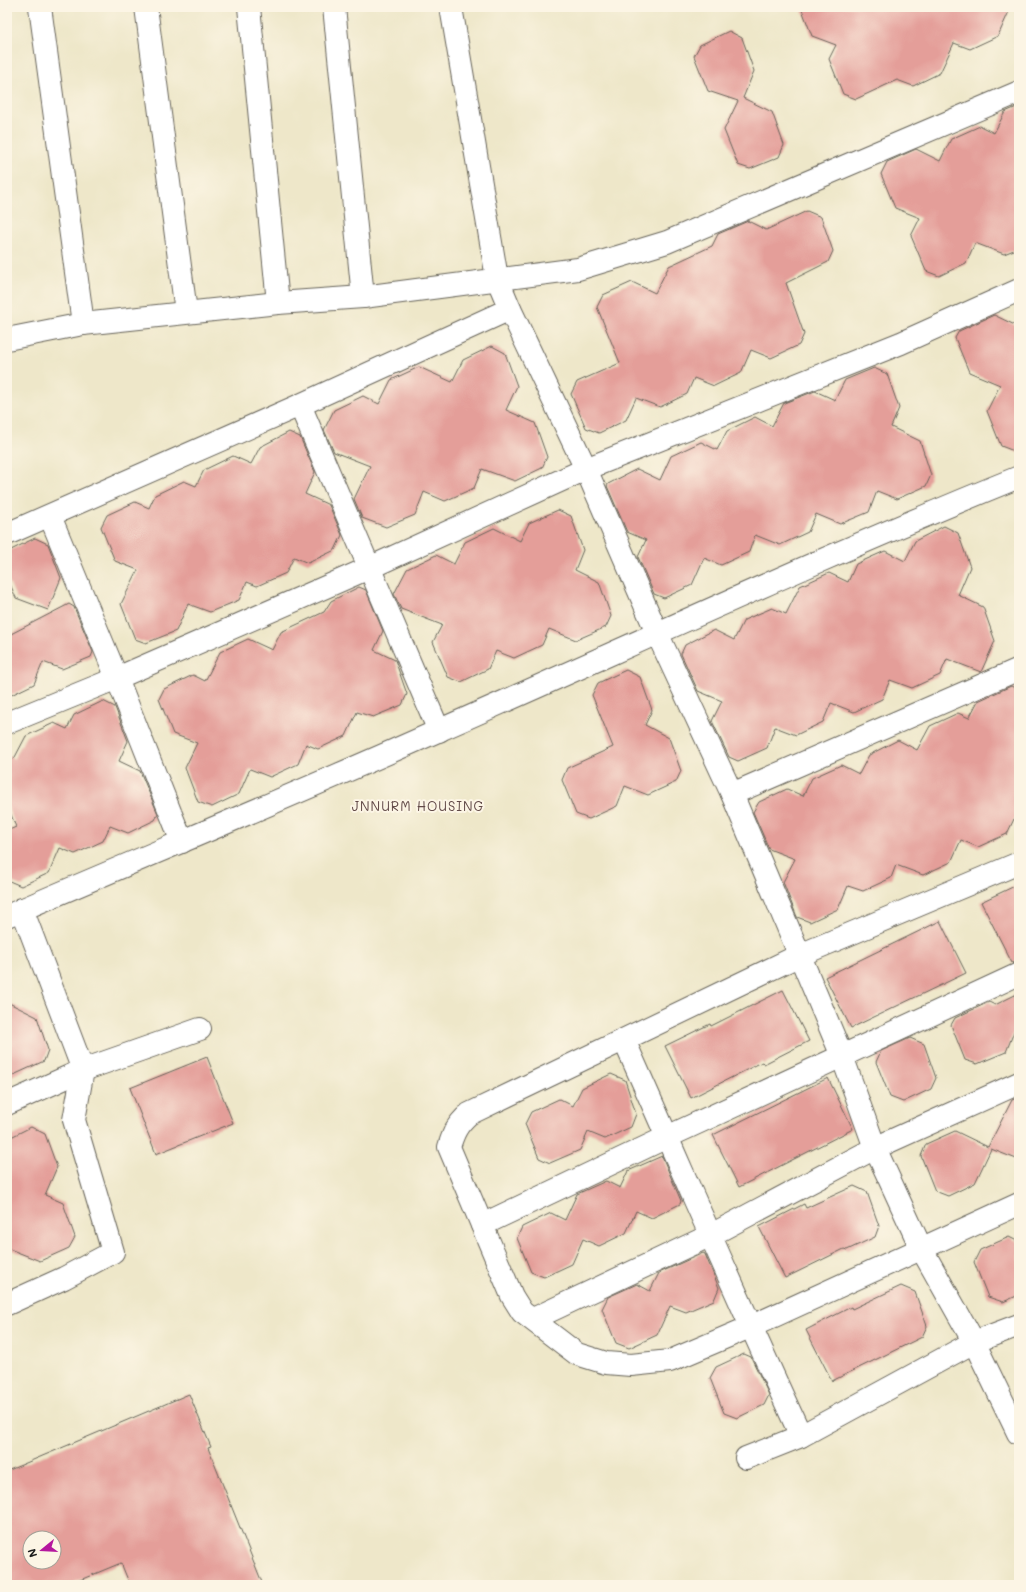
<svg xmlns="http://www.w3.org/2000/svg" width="1026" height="1592" viewBox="0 0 1026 1592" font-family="Mali,sans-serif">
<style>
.building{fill:#e49e99;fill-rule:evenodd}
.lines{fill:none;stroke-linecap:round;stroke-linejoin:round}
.minor-casing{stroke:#666359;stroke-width:24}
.minor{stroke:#fff;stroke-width:22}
.labels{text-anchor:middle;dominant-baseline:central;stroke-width:4;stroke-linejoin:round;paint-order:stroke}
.neighbourhood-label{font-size:13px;letter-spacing:1px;fill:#624a48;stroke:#fcf5e5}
</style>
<rect width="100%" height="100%" fill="#fcf5e5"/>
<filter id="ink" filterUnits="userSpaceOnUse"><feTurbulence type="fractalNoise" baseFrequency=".025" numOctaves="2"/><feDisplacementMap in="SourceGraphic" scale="8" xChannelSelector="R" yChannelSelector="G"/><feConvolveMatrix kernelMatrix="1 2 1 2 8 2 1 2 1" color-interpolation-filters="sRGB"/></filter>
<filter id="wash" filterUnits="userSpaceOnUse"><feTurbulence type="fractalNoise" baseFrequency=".012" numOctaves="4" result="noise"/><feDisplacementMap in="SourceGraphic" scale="16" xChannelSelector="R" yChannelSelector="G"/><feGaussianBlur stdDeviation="0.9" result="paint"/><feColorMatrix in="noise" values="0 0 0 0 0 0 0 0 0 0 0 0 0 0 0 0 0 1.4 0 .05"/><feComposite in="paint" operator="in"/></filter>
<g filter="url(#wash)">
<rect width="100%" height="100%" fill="#eee7c9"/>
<g id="blocks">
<g class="building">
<path d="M801,7H1011L998,36L970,49L954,43L940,73L913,86L897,80L856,99L843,94L829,59L836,45L812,36Z"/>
<path d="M729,31L742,38L754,71L743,98L772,112L784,145L779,157L750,169L738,165L724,130L738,101L708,91L694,56L700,45Z"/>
<path d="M1019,106V248L1004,254L975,243L966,263L939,276L926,271L911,236L920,218L895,208L881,174L887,162L916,149L940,161L951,139L980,126L994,133L1005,112Z"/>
<path d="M807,211L821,217L833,251L828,262L786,283L804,334L799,345L771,358L751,350L741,373L714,386L694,378L687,394L660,407L636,398L626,420L599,433L586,428L571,394L577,382L620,363L597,307L603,295L632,282L655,293L669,266L712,246L718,234L748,221L766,230Z"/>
<path d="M994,315L1019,327V453L1001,446L987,411L1000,385L969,372L955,338L959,331Z"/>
<path d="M492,346L505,353L517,386L506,410L535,423L547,457L542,468L515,481L482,469L474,488L445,501L424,492L415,515L386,527L362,518L354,499L370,466L334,452L324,430L334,410L363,396L379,404L391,380L419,367L452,382L463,360Z"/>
<path d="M874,368L887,374L899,408L891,427L920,441L931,475L926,486L897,499L877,491L869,512L840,524L816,514L808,532L780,545L755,535L749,552L721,565L704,558L692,585L664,598L654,594L638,557L646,540L627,532L607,486L608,484L637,469L660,480L671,456L701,442L717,450L727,431L755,417L772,426L784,403L815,391L835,400L845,380Z"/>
<path d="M289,432L300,437L315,472L305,494L329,505L342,535L335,550L308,563L294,557L286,573L257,586L247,582L239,600L210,612L188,604L176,631L146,643L135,639L121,604L138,570L115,561L101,527L107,515L135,502L149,508L155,495L184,481L196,486L204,470L233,456L251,464L260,447Z"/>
<path d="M558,510L571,516L583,550L575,570L599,582L611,616L606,627L576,640L549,629L542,645L514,658L496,651L488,669L461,682L448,677L433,642L442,625L401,609L394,594L407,569L436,555L454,564L465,542L494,528L520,541L529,523Z"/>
<path d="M944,526L958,533L970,567L958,595L983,607L995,641L981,672L947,659L940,675L912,688L890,680L882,699L854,712L831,703L823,722L796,735L775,727L767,748L738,761L729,757L712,721L722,701L698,691L681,654L685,645L714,630L734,640L744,620L772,608L786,614L800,586L829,573L848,582L856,564L885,551L905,561L915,541Z"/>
<path d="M35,538L48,544L61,578L48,610L16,598L7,577V552Z"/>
<path d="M359,587L366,590L383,631L374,650L395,660L407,694L402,705L373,717L357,712L346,736L318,749L306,744L298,764L270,777L250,769L239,794L212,807L198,802L185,768L197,743L173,734L159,699L164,689L193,675L205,681L220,652L248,639L272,650L281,632L324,612L331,601Z"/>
<path d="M69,604L74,607L93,652L91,657L62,669L43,662L34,684L7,697V636Z"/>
<path d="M626,670L640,677L652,710L645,725L669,738L681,771L676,782L648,795L625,786L617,806L589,819L576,814L562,780L567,768L613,747L592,695L598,683Z"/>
<path d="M1011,686L1019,690V821L1014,819L1007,834L978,847L961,840L951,862L923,875L896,865L891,878L863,891L848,886L838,909L810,922L797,917L783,882L795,859L769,849L753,812L759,802L787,789L803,796L812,778L841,765L859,774L869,755L898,740L917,750L930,726L958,713L969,718L978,701Z"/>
<path d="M103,701L115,707L128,741L119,761L140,771L158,814L155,820L128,833L110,826L103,841L75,854L60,848L49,873L21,886L7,880V831L16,827L7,805V755L14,759L26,736L54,723L67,729L74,715Z"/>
<path d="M1019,884V962L1012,963L981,902Z"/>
<path d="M940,921L966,973L851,1028L825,977Z"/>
<path d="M783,990L809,1041L764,1064L762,1062L691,1098L665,1046L710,1024L711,1026Z"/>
<path d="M1019,993V1019L1006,1052L977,1064L965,1060L951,1025L955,1018L989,1002L995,1005Z"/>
<path d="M7,1002L37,1017L48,1050L44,1061L7,1078Z"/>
<path d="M910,1038L924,1044L936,1078L931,1089L903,1102L890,1097L876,1062L881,1051Z"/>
<path d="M207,1057L233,1123L156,1154L130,1088Z"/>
<path d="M611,1074L625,1080L636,1114L631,1127L605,1139L588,1132L580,1150L550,1163L539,1158L525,1124L531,1112L559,1099L573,1106L582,1088Z"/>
<path d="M828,1078L853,1129L739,1187L713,1135Z"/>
<path d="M1019,1097V1160L991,1149L975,1183L948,1196L935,1191L921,1156L926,1144L955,1131L988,1147L1012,1100Z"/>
<path d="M31,1127L45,1134L57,1167L45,1195L63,1203L75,1237L69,1248L40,1261L7,1248V1139Z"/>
<path d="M662,1156L681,1201L680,1204L652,1218L636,1211L626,1233L599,1246L583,1239L572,1264L544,1277L531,1272L517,1238L522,1227L551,1213L565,1220L577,1194L606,1181L620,1188L628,1171Z"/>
<path d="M854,1186L867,1192L879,1226L875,1237L847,1250L844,1249L785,1278L759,1227L804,1204L806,1208Z"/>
<path d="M1009,1237L1019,1242V1295L1003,1302L988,1297L974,1262L980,1250Z"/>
<path d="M703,1253L705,1254L719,1288L714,1300L686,1312L670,1306L657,1335L629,1348L616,1343L602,1309L608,1297L637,1284L650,1291L659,1273Z"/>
<path d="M901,1286L915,1292L927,1326L922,1337L832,1381L806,1330L851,1307L852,1309Z"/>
<path d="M744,1354L751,1357L769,1395L764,1405L737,1418L724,1413L710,1378L716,1367Z"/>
<path d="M189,1394L211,1447L208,1448L263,1585H130L121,1563L68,1585H7V1471ZM30,1538H54V1562H30Z"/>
</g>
</g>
</g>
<g filter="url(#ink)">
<use href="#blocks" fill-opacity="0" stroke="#666359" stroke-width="1"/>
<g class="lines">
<g class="minor-casing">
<g id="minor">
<path d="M40,7L83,324"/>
<path d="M146,7L186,312"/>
<path d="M249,7L278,303"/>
<path d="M334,7L363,297"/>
<path d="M451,7L497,278L510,309L586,469L657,633L732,794L842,1056L875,1148L921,1248L974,1342L1018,1433"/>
<path d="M7,339L83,324L278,303L363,297L578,269L667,242L1019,92"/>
<path d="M300,405L439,731"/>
<path d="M50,516L117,678L182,842"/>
<path d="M7,534L300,405L510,309"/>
<path d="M7,723L117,678L369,568L586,469L901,343L1019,290"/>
<path d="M732,794L1019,669"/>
<path d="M1019,863L800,955L469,1114C457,1125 454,1131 449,1147L512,1296L522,1312L577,1354L606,1363L631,1365L670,1361L750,1327L1019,1204"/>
<path d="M7,916C151,854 297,794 440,730C633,645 824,556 1019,477"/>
<path d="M624,1040C683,1172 740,1305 801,1436"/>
<path d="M7,1104L83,1070L200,1029"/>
<path d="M482,1225L667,1137L1019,974"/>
<path d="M7,1304L64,1278L113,1252L74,1120L83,1070L22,909"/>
<path d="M533,1319L711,1235L875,1148L1019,1083"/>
<path d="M746,1458L801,1436L974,1342L1019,1325"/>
</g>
</g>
<use href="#minor" class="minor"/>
</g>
</g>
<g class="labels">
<g class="neighbourhood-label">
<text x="418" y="805">JNNURM HOUSING</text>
</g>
</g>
<rect width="1026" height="1592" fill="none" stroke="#fcf5e5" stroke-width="24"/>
<g transform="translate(42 1550) rotate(252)"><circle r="19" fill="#fcf5e5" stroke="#a29e95"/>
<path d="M0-3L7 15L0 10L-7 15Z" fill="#b5179e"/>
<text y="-6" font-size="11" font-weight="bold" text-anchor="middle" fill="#1c1c1c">N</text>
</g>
</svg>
